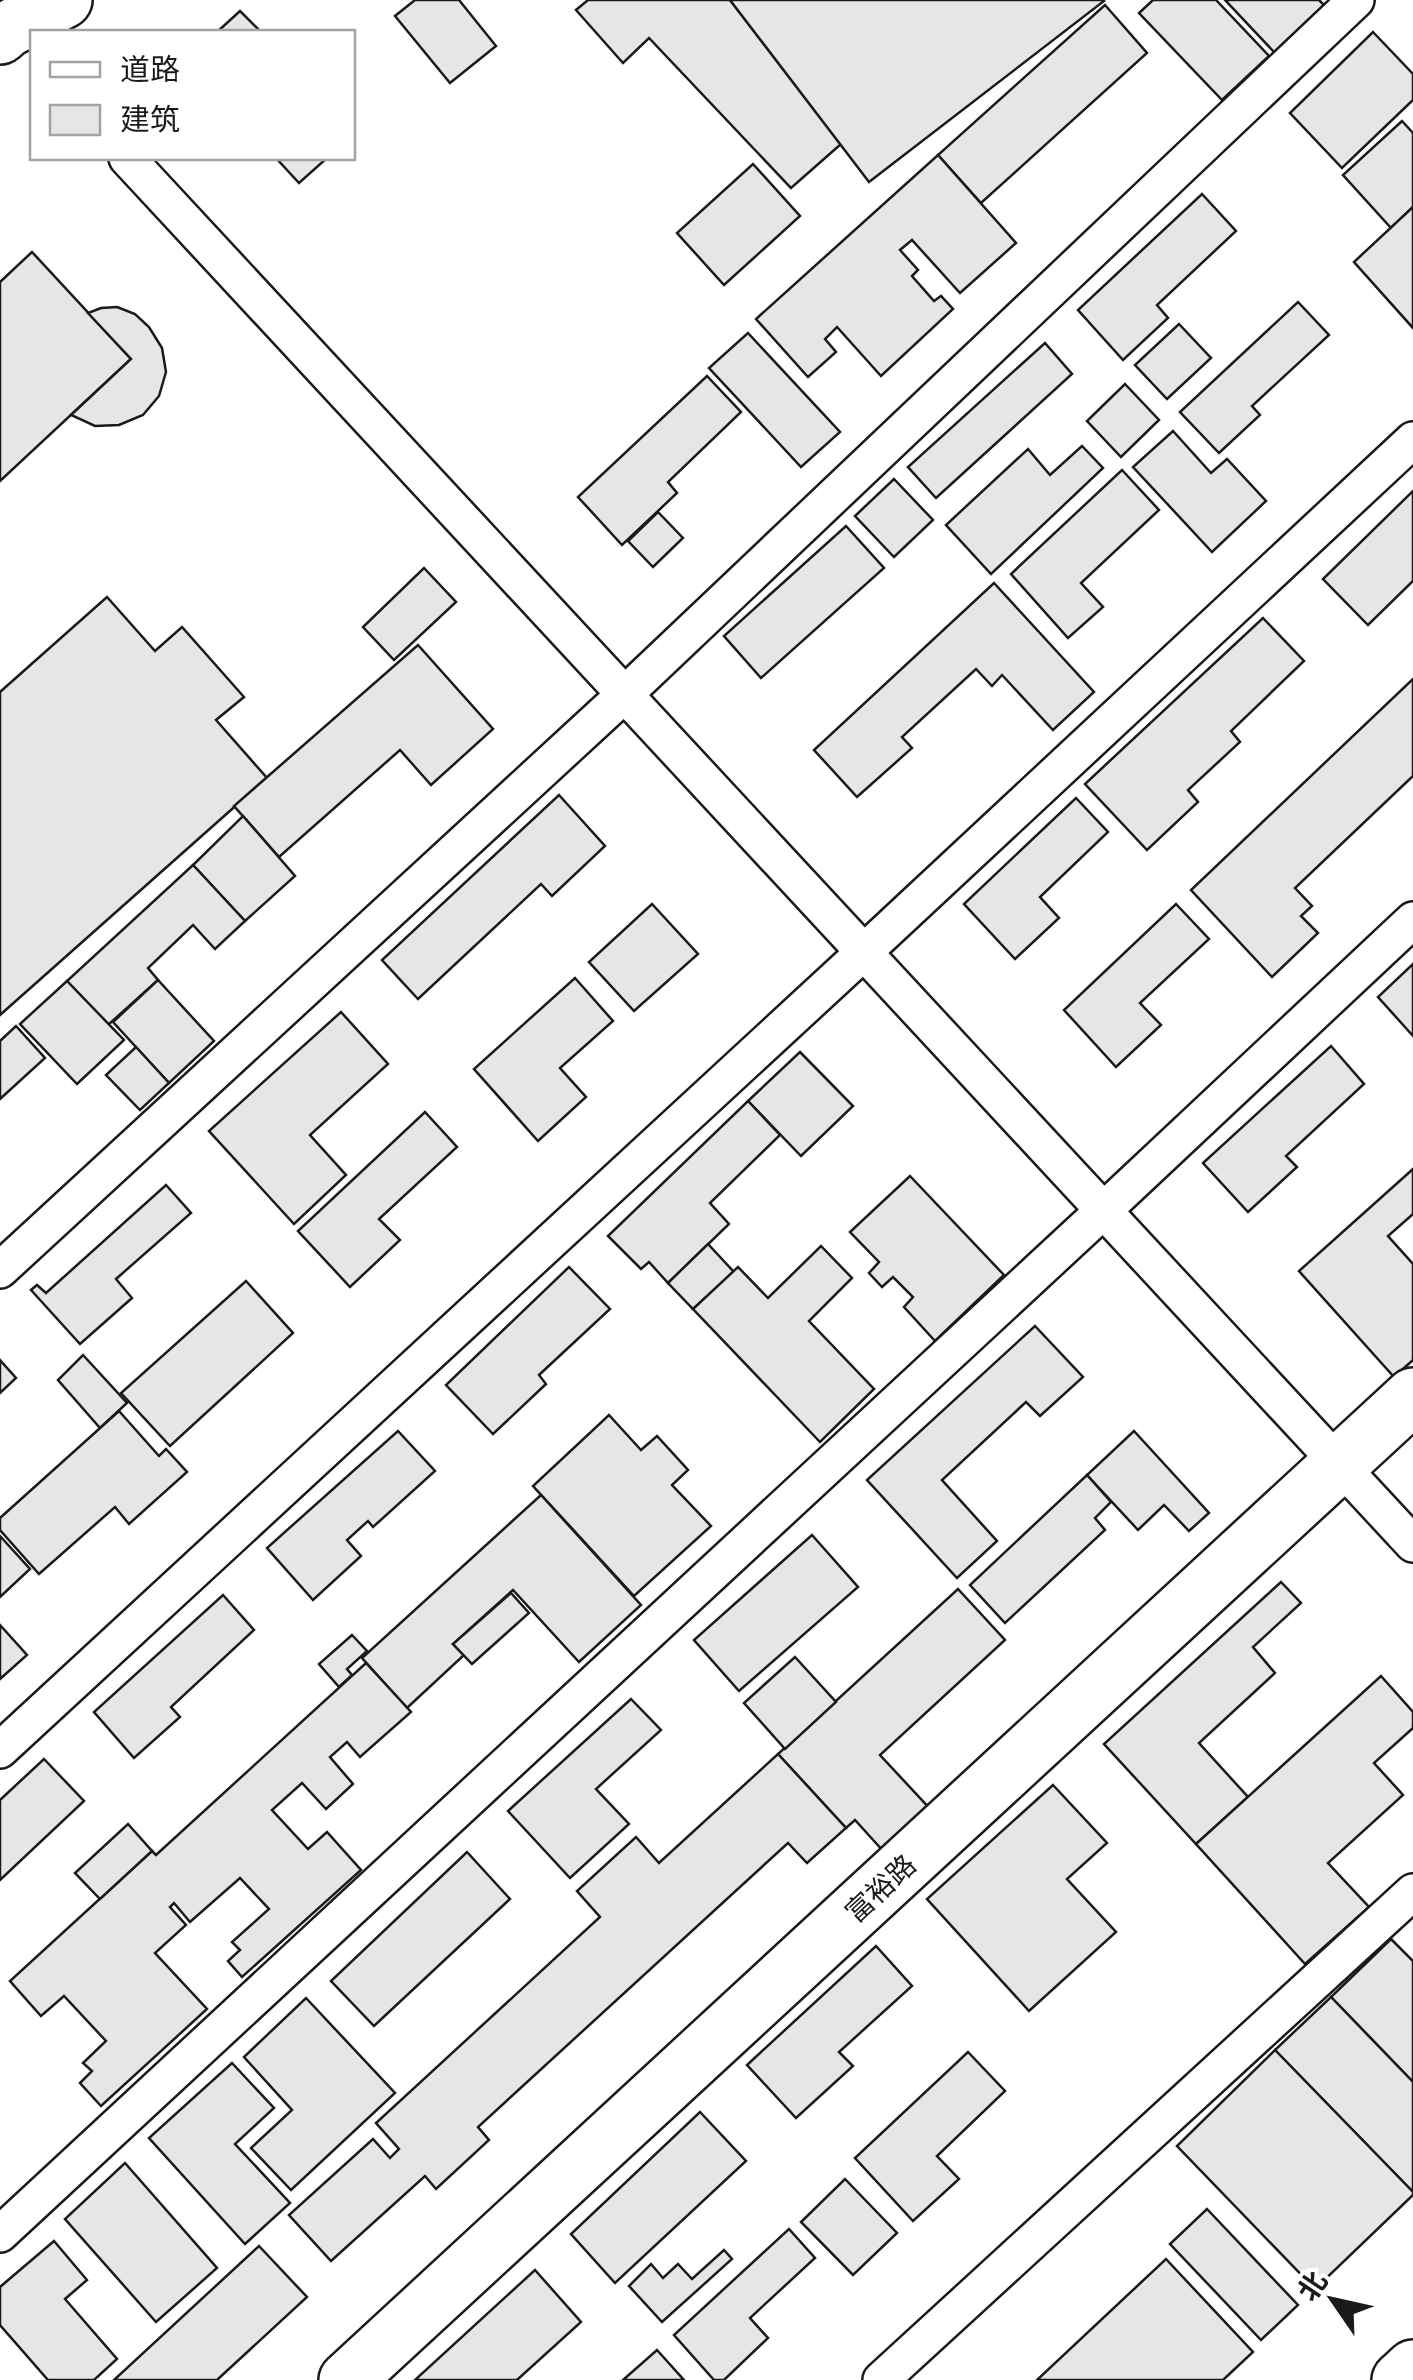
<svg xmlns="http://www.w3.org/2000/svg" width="1413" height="2380" viewBox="0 0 1413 2380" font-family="Ubuntu,'Noto Sans SC',sans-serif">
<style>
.building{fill:#e6e6e6;stroke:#1a1a1a;stroke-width:2.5}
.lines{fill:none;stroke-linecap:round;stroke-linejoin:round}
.service-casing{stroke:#1a1a1a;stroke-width:40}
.minor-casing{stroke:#1a1a1a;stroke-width:60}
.tertiary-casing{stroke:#1a1a1a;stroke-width:60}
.secondary-casing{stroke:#1a1a1a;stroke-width:60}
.service{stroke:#fff;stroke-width:35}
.minor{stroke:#fff;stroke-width:55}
.tertiary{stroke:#fff;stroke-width:55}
.secondary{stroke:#fff;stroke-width:55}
.labels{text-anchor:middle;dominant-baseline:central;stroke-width:8;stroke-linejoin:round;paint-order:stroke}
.street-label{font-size:28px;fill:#1a1a1a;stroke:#fff}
</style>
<rect width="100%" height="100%" fill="#fff"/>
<g class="building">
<path d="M415,0H459L496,46L450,83L395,16Z"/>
<path d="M588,0H730L841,144L791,188L649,38L623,63L576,10Z"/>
<path d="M730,0H1103L1104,1L869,182Z"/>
<path d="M1153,0H1216L1269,56L1222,100L1139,13Z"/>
<path d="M1225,0H1319L1325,6L1275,53Z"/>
<path d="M1105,5L1147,53L981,203L938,155Z"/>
<path d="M240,11L261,32H217Z"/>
<path d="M1373,32L1413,74V100L1342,168L1290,113Z"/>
<path d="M1402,121L1413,133V207L1391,228L1343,175Z"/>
<path d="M938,155L1016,243L960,293L912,240L900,250L918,270L912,276L934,301L941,296L953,309L881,376L837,327L825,339L836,352L808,377L756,319Z"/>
<path d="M276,158H327L299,183Z"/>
<path d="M753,164L800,216L724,285L677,233Z"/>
<path d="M1202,194L1236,231L1157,305L1168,318L1123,360L1078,310Z"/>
<path d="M1413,207V328L1354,262Z"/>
<path d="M32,252L131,359L0,481V282Z"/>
<path d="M1298,302L1329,335L1252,406L1260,415L1219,453L1180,412Z"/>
<path d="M117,307L135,314L149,327L162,348L166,372L159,396L143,415L119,425L95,426L71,415L131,359L88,313L101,308Z"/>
<path d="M1179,324L1211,358L1167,399L1135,365Z"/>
<path d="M748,333L840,432L801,467L709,368Z"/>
<path d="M1045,343L1072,374L936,498L908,467Z"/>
<path d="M707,376L741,412L668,482L677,493L622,545L578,497Z"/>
<path d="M1125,384L1159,420L1121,457L1087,421Z"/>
<path d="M1173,431L1211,473L1227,459L1266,501L1212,552L1133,467Z"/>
<path d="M1082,446L1103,468L991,574L946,525L1028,449L1050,475Z"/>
<path d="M1122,470L1159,510L1081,583L1103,607L1068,638L1011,574Z"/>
<path d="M894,479L933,520L894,557L855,516Z"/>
<path d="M1413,491V581L1368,625L1323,579Z"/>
<path d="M658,512L683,538L653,567L628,541Z"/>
<path d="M846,526L884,568L761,678L724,636Z"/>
<path d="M424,568L456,602L394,660L363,627Z"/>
<path d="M994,583L1094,692L1053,730L1002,675L992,686L976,669L902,737L912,748L857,797L814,750Z"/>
<path d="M107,597L155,651L182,627L244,697L216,720L267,778L0,1015V692Z"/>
<path d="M1263,618L1304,661L1231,731L1240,742L1188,790L1198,802L1147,850L1085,784Z"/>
<path d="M418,645L493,729L431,785L400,750L279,857L234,806Z"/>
<path d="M1413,679V776L1295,888L1312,906L1301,916L1318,933L1272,977L1191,890Z"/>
<path d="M559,795L605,846L552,896L541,884L418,999L382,960Z"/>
<path d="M1076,798L1108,832L1040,897L1059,918L1015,959L964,904Z"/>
<path d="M243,816L295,876L245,921L193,865Z"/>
<path d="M193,865L245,921L215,949L193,925L148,968L158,980L108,1025L67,981Z"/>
<path d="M652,904L698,954L634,1011L589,962Z"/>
<path d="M1176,904L1209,939L1140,1003L1161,1025L1116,1067L1064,1010Z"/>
<path d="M1413,964V1036L1378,997Z"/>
<path d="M575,978L613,1021L560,1068L586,1097L538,1141L474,1069Z"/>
<path d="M158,980L214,1041L169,1083L113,1022Z"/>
<path d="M67,981L124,1040L77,1084L20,1024Z"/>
<path d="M341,1012L388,1064L310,1135L346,1175L294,1224L209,1131Z"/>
<path d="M16,1026L45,1058L0,1099V1041Z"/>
<path d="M1331,1046L1364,1084L1286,1156L1297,1167L1248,1212L1203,1163Z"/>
<path d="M136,1047L169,1083L140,1110L106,1075Z"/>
<path d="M800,1052L853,1106L801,1156L748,1101Z"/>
<path d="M748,1101L780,1135L710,1203L729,1224L668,1283L649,1262L641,1269L608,1236Z"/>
<path d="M425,1112L457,1147L379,1219L400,1240L350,1287L298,1231Z"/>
<path d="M1413,1169V1214L1388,1236L1413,1264V1360L1394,1377L1299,1271Z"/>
<path d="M910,1176L1004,1275L935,1341L904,1307L913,1297L893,1277L882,1287L869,1273L879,1262L850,1232Z"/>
<path d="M166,1185L191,1213L116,1279L132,1298L80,1344L31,1290L37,1285L46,1293Z"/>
<path d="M708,1244L734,1272L693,1309L668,1283Z"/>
<path d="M821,1246L852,1278L809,1321L874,1389L820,1442L693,1309L738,1267L768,1298Z"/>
<path d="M569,1267L610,1309L539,1375L546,1384L493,1434L446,1385Z"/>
<path d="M246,1281L293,1333L170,1446L121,1393Z"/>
<path d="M1035,1326L1083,1377L1040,1416L1026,1402L942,1480L997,1541L957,1578L867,1480Z"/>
<path d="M83,1355L127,1403L100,1428L58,1380Z"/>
<path d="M0,1360L16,1378L0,1393Z"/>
<path d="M119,1411L159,1456L166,1449L187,1472L129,1524L115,1507L39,1574L0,1530V1518Z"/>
<path d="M609,1415L641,1450L657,1436L688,1470L672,1485L711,1526L634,1596L533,1486Z"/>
<path d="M398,1431L435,1471L373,1527L368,1521L347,1540L361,1556L313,1600L267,1548Z"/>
<path d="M1134,1431L1209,1513L1189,1531L1164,1505L1138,1530L1087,1475Z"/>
<path d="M1087,1475L1111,1502L1095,1518L1105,1530L1005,1623L970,1585Z"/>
<path d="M541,1495L641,1605L579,1662L513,1590L453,1644L464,1655L407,1708L362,1658Z"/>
<path d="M812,1535L858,1587L739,1691L694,1640Z"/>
<path d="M0,1536L30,1569L0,1597Z"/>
<path d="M1281,1582L1301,1603L1253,1647L1275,1673L1199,1743L1248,1797L1196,1844L1104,1744Z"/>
<path d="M958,1589L1005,1640L880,1755L932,1811L885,1853L855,1820L846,1828L778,1754Z"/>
<path d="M511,1593L529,1613L472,1664L453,1644Z"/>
<path d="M223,1595L254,1630L171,1707L180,1717L134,1758L94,1712Z"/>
<path d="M0,1625L27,1655L0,1679Z"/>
<path d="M352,1635L367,1651L347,1669L352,1675L339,1687L319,1664Z"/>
<path d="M795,1657L836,1702L785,1749L744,1703Z"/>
<path d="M366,1663L411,1712L360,1757L347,1742L330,1757L353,1784L326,1809L302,1783L272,1810L308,1849L327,1832L361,1870L242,1977L228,1961L240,1950L232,1942L269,1909L240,1878L190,1922L174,1903L170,1907L186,1925L155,1953L207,2009L101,2106L80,2083L92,2071L83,2063L106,2041L64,1996L41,2016L10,1981L152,1851L156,1855Z"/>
<path d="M1381,1676L1413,1712V1728L1374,1763L1403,1795L1328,1863L1369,1907L1305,1964L1196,1844Z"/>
<path d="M631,1699L661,1730L596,1789L629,1824L570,1878L508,1811Z"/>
<path d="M778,1754L846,1828L807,1863L788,1843L478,2127L489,2140L436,2189L425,2176L331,2261L289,2215L373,2139L390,2158L399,2149L376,2123L600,1917L577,1891L636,1837L659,1863Z"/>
<path d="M44,1759L84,1801L0,1880V1800Z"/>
<path d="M1053,1785L1107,1843L1067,1879L1116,1932L1029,2011L927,1899Z"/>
<path d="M128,1824L152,1851L100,1899L75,1873Z"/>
<path d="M467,1852L510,1899L374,2026L331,1981Z"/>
<path d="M1391,1939L1413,1961V2082L1331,1997Z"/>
<path d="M876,1946L912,1986L839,2052L853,2066L796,2118L747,2065Z"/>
<path d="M1331,1997L1413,2082V2192L1275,2050Z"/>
<path d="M306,1998L395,2093L291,2190L251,2148L292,2110L244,2057Z"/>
<path d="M1275,2050L1413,2192V2195L1315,2289L1177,2146Z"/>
<path d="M968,2052L1005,2091L937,2156L959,2179L913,2221L855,2158Z"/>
<path d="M232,2063L274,2108L235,2144L290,2203L245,2244L149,2138Z"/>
<path d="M700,2112L746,2161L615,2283L571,2234Z"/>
<path d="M125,2163L217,2268L156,2322L65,2219Z"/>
<path d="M845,2179L897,2233L853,2275L801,2222Z"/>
<path d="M1207,2209L1298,2305L1261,2340L1170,2244Z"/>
<path d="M789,2229L815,2258L750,2318L768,2338L724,2380H714L674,2335Z"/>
<path d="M54,2241L87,2280L65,2299L117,2359L94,2380H48L0,2325V2287Z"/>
<path d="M259,2246L307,2297L217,2380H114Z"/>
<path d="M724,2250L732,2259L662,2322L629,2286L651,2264L663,2278L678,2264L692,2279Z"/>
<path d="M1166,2259L1253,2352L1223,2380H1037Z"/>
<path d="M535,2270L581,2322L517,2380H415Z"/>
<path d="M657,2350L684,2380H623Z"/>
</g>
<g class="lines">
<g class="service-casing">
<g id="service">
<path d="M127,158L1413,1544"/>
<path d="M0,1270L625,694L1356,0"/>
<path d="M0,1750L864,952L1413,440"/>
<path d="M0,2234L1104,1210L1413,920"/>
<path d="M881,2380L1413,1892"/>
</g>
</g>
<g class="minor-casing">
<path id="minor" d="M347,2380L1413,1396"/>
</g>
<g class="tertiary-casing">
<path id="tertiary" d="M0,36L8,29L64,0"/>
</g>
<g class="secondary-casing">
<path id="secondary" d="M1400,2380L1413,2368"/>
</g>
<use href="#service" class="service"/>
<use href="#minor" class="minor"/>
<use href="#tertiary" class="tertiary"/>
<use href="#secondary" class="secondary"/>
</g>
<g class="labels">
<g class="street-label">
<text transform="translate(880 1888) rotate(-43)">富裕路</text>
</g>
</g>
<rect x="30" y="30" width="325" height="130" fill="#ffffff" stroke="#a3a3a3" stroke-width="2.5"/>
<rect x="50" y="62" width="50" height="15" fill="#ffffff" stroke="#a3a3a3" stroke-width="2.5"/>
<text x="120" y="80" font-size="30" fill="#1a1a1a">道路</text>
<rect x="50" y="105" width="50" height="30" fill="#e6e6e6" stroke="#a3a3a3" stroke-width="2.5"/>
<text x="120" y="130" font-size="30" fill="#1a1a1a">建筑</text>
<g transform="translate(1333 2300) rotate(304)" stroke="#ffffff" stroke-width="8" paint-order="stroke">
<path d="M0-8L18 38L0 25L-18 38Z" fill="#1a1a1a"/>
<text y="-15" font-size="28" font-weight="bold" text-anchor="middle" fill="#1a1a1a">北</text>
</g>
</svg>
